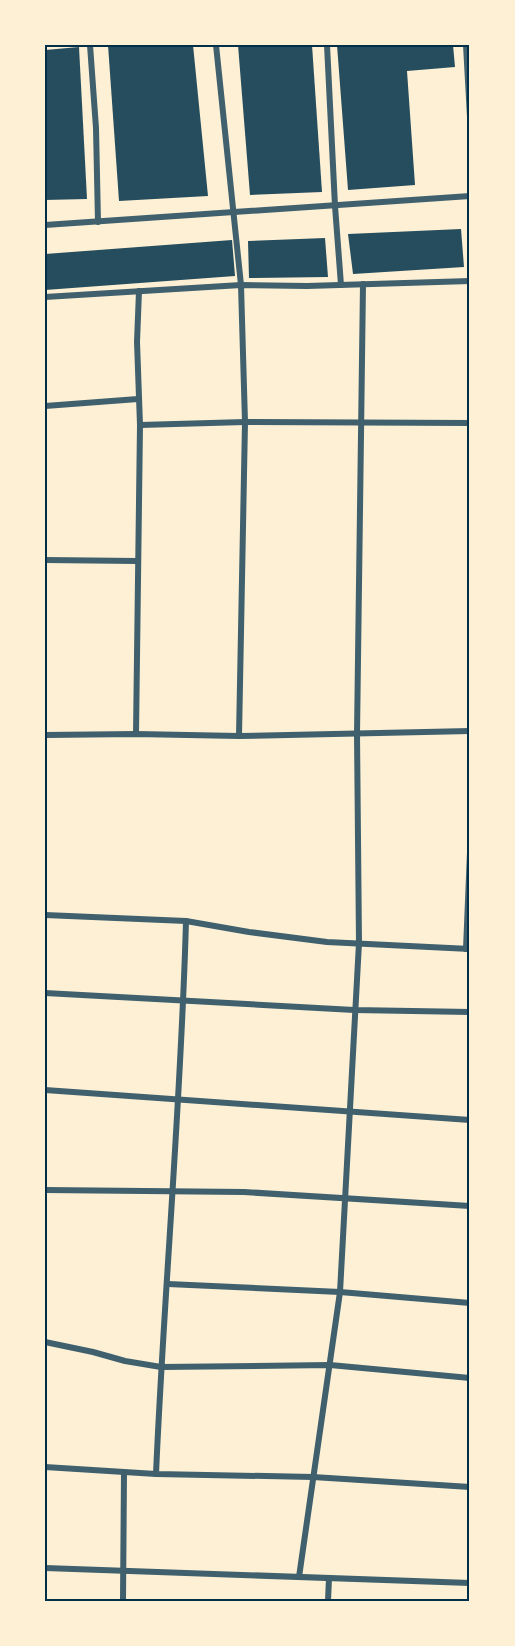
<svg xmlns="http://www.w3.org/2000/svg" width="515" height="1646" viewBox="0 0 515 1646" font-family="Rubik,sans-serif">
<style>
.building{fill:#264d5e}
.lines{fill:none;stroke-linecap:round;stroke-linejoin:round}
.minor{stroke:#3f606c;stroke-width:6}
.neatline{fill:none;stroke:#003049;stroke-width:2}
</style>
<rect width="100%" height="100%" fill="#fdf0d5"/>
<g class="building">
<path d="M108,45H193L208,196L119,201Z"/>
<path d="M238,45H312L322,192L250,195Z"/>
<path d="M337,45H453L455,67L407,71L415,185L348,190Z"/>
<path d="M79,47L87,199L45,200V50Z"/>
<path d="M461,229L464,267L353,274L348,234Z"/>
<path d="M325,238L328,277L249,278L248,241Z"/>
<path d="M232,240L235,276L45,290V254Z"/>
</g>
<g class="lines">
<g class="minor">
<path d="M90,45L96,128L98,222"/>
<path d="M216,45L241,285L245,422L239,736"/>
<path d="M327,45L335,206L341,285"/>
<path d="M466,45L470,117"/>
<path d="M45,225L470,196"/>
<path d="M45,297L241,285L307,286L470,281"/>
<path d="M45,406L138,399"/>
<path d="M140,425L245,422L470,423"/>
<path d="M45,560L137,561"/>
<path d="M136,734L140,425L137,342L139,291"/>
<path d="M45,735L136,734L239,736L470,731"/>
<path d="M45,915L186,921L249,932L327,942L470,949"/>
<path d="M466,949L470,852"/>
<path d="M45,993L354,1010L470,1012"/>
<path d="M45,1090L470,1120"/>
<path d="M45,1190L244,1192L470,1206"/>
<path d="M168,1284L340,1292L470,1303"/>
<path d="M45,1342L93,1352L125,1361L161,1367L330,1365L470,1378"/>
<path d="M45,1467L156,1474L313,1477L470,1487"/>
<path d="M156,1474C164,1290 181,1106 186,921"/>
<path d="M45,1568L470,1583"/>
<path d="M299,1577L340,1292L359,943L357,734L363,284"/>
<path d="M123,1601L124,1473"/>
<path d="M328,1601L329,1578"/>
</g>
</g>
<rect width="515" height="1646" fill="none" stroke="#fdf0d5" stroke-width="93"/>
<rect x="46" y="46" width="422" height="1554" class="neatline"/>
</svg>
